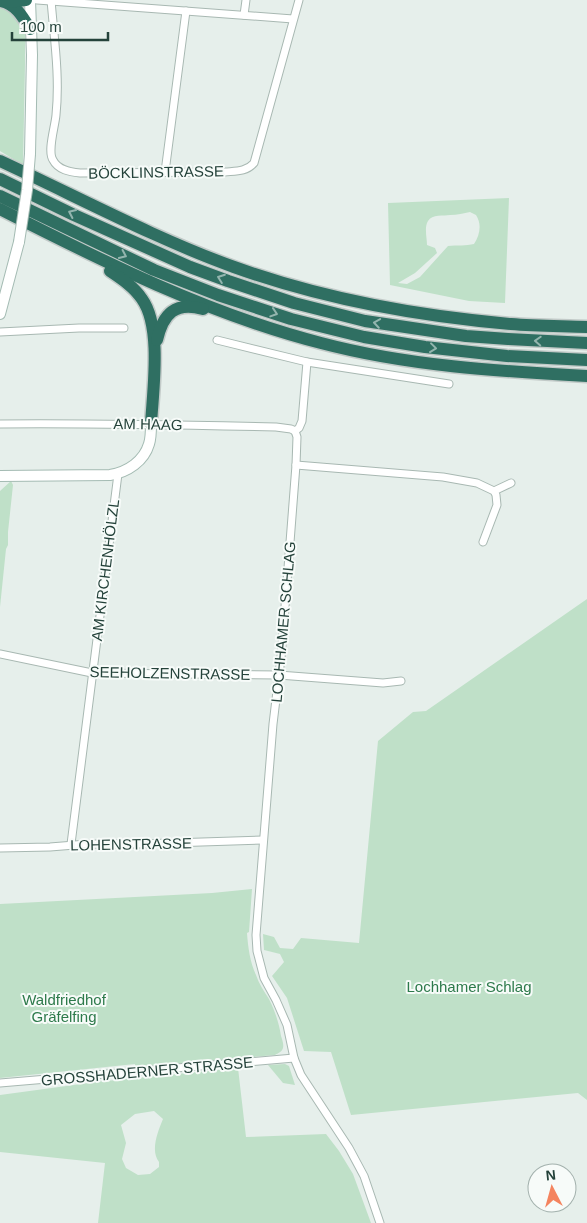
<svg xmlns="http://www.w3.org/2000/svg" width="587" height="1223" viewBox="0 0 587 1223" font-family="Helvetica,sans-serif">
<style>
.green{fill:#bfe0c8;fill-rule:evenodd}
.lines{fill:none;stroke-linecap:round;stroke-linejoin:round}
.street-casing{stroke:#a8b8b2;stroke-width:9}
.secondary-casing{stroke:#a4bbb3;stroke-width:12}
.highway-casing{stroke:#c2cac8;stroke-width:15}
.street{stroke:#fff;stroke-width:7}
.secondary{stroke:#fff;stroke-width:10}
.highway{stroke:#2f6f62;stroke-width:12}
.secondary-bridge-casing{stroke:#a4bbb3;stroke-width:12;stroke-linecap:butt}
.secondary-bridge{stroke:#fff;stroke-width:10}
.oneway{stroke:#93b5ae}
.labels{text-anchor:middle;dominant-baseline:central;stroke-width:4;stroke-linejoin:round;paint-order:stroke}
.street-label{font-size:15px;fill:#24423a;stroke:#f7fbf9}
.park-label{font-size:15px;fill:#2d7a4b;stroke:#f7fbf9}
</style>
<rect width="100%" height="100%" fill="#e6efeb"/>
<g class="green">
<path d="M0,5L13,10L25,31V64L23,165L0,151Z"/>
<path d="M509,198L505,303L469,301L390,285L388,203ZM470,212L476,215C482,224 480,235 474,244C466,246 457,245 448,246L420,277L407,284L398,283L415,273L437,253L435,248L427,245C427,238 424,227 428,221C432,214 444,216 450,215C457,215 464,213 470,212Z"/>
<path d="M11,481L13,485L8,532V545L6,549L0,607V491Z"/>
<path d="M587,599V1100L578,1093L351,1115L331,1052L304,1051L287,998L272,976L284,962L280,954L264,950L263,934L274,937L280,948L293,949L301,938L359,943L378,741L413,712L426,711Z"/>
<path d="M252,889L249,932L247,933C248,947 250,962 256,975C259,984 264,991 269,999C275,1011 279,1023 281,1036C282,1039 284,1044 283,1048C282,1052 278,1053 275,1055L135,1067V1064L0,1078V904L212,893Z"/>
<path d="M285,1064L289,1066L295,1085L283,1083L268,1065Z"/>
<path d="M238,1068L246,1137L326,1134L339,1151L353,1174L371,1223H98L105,1163L0,1152V1095L96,1082ZM154,1111L163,1119C158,1131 150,1151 159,1162V1167L150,1174L138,1175L126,1168L122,1159L126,1143L121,1125L135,1114Z"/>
</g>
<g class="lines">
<g class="street-casing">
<g id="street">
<path d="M37,0L293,19"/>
<path d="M51,0C54,38 60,76 56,115C55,127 47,151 53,160C58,170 70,172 80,173L225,172C236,171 246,172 254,163L299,0"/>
<path d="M244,15L246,0"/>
<path d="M165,172L186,11"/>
<path d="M0,332L79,328H124"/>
<path d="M217,340L307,362L449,384"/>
<path d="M0,424C92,423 184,425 276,427L291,429L295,431"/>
<path d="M295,431L297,437L296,465L281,658L273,724L256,935L257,951L264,978L276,1000L287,1025L294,1058L301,1075L349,1148L364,1176L380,1223"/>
<path d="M295,431L299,428L302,421L307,362"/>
<path d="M296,465L443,477L477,483L494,491L496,495L497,505L483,542"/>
<path d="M494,491L511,483"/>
<path d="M0,654L92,673L279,675L383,683L401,681"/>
<path d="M71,844L118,474"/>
<path d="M0,848L50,847L87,844H140L263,840"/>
<path d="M0,1083L294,1058"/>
</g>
</g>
<g class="secondary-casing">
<g id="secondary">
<path d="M30,0L32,55L30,154"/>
<path d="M0,314L19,242"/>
<path d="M0,476L110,475C128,472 144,461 149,444C151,438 151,430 151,424"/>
</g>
</g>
<g class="highway-casing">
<g id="highway">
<path d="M0,1C15,3 23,17 30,29"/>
<path d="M7,2L26,0"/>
<path d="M0,161C78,197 154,238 234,267C323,299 417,316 511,324C536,326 562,326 587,327"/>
<path d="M0,179L74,215L190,267L228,281L294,303L365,321L466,336L508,339L587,343"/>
<path d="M0,196L154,270L218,295L291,319L364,337L425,347L507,356L587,360"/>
<path d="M0,209C104,262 208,314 321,343C408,366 497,371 587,376"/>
<path d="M110,271C122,279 134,287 142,299C162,327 153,389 151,424"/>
<path d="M157,340C163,314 175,301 203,309"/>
</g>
</g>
<use href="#street" class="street"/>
<use href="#secondary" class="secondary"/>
<use href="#highway" class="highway"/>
<g class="secondary-bridge-casing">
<path id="secondary-bridge" d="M19,242L27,190L30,154"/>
</g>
<use href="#secondary-bridge" class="secondary-bridge"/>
</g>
<defs><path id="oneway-chevron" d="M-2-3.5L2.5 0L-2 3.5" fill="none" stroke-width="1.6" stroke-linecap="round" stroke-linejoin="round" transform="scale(1.25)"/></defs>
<g class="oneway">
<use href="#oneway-chevron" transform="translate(72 213) rotate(-155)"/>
<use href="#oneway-chevron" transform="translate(123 255) rotate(25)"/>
<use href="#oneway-chevron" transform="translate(221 278) rotate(-160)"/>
<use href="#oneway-chevron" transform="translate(274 313) rotate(18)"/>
<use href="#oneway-chevron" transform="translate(377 323) rotate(-171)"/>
<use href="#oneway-chevron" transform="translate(538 341) rotate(-177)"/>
<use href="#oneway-chevron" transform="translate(433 348) rotate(7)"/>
</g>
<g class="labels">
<g class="street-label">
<text transform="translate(156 172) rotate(-1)">BÖCKLINSTRASSE</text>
<text transform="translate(148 424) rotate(1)">AM HAAG</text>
<text transform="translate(105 570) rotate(-83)">AM KIRCHENHÖLZL</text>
<text transform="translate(283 622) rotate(-85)">LOCHHAMER SCHLAG</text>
<text transform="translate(170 673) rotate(1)">SEEHOLZENSTRASSE</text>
<text transform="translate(131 844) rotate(-1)">LOHENSTRASSE</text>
<text transform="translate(147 1071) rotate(-5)">GROSSHADERNER STRASSE</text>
</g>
<g class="park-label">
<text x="469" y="986">Lochhamer Schlag</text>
<text x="64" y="999">Waldfriedhof<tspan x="64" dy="17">Gräfelfing</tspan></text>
</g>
</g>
<g transform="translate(552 1188) rotate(354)"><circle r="24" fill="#f7fbf9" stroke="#a3b1ad"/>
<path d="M0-4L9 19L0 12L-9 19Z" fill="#f4845f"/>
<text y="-8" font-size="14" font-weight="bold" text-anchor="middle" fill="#24423a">N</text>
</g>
<path d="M12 32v8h96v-8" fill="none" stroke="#24423a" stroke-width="2.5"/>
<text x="20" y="32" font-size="15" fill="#24423a" stroke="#f7fbf9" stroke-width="4" paint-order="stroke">100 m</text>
</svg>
